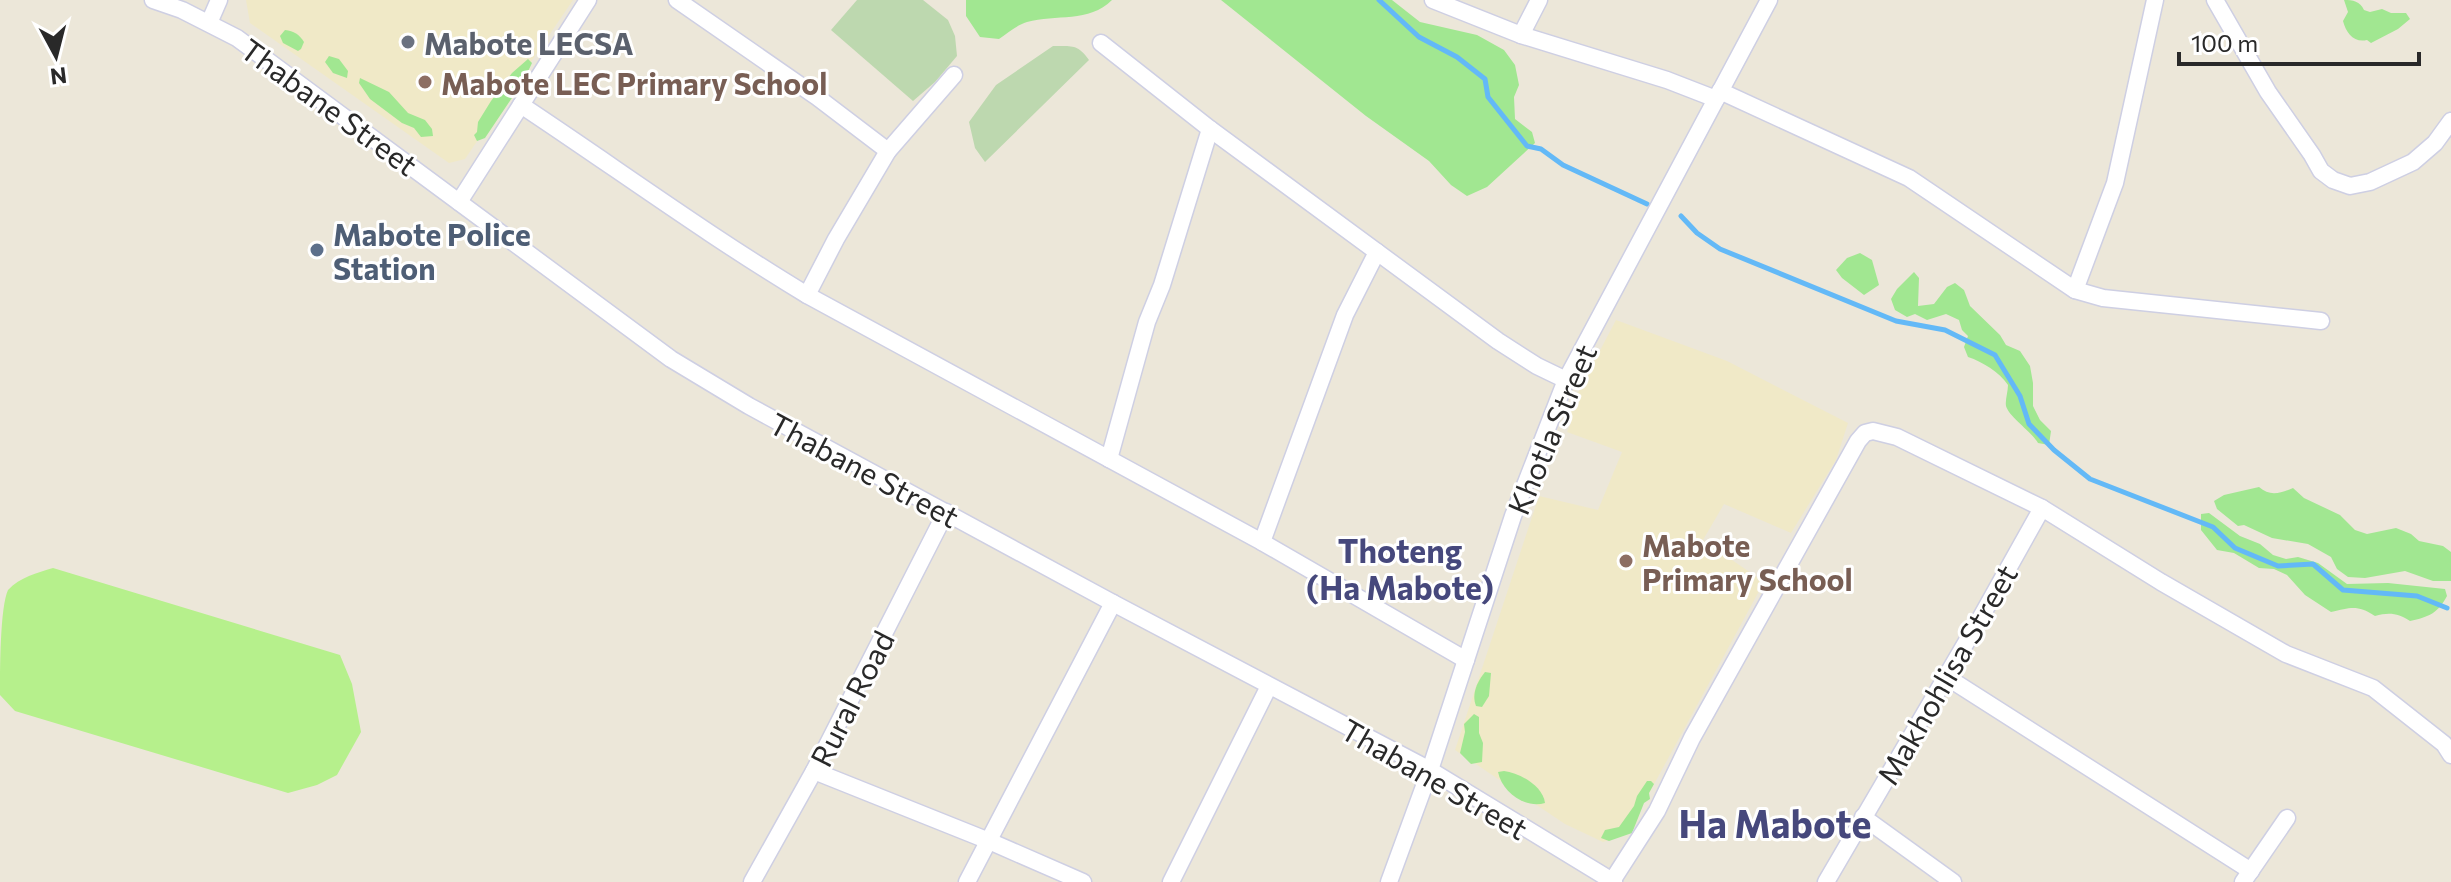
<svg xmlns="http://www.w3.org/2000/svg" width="2451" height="882" viewBox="0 0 2451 882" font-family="Commissioner,sans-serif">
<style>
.education{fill:#f0e9c7}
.green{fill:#a1e791}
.cemetery{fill:#bdd8af}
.pitch{fill:#b6f08c}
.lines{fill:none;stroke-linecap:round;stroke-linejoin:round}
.stream{stroke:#63b9f7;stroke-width:5}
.minor-casing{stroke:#cecfe3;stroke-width:19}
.minor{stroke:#fff;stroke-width:16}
.worship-dot{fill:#6b7280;stroke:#fff;stroke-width:3}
.education-dot{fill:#8d6e63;stroke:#fff;stroke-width:3}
.service-dot{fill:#5c6f8a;stroke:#fff;stroke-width:3}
.labels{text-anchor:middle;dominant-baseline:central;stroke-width:6;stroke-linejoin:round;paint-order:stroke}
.worship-label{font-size:30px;font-weight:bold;fill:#5b616d;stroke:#fff;text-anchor:start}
.education-label{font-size:30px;font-weight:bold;fill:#785e54;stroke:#fff;text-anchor:start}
.street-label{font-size:30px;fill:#292929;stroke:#fff}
.service-label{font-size:30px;font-weight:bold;fill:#4e5e75;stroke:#fff;text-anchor:start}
.neighbourhood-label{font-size:32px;font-weight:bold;fill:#46487c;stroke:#fff}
.district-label{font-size:38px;font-weight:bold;fill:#46487c;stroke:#fff}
</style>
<rect width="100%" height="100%" fill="#ece7d9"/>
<g class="education">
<path d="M246,0H573L465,159L449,163L250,23Z"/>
<path d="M1616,320L1727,361L1848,423L1836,460L1791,533L1724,504L1703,540L1764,582L1627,834L1603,842L1565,824L1455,750L1539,496L1598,510L1622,452L1567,432L1571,423L1564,419Z"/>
</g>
<g class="green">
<path d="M966,0H1112C1089,23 1056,14 1027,22C1017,25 1008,33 999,39L980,37L966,16Z"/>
<path d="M1221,0H1392L1420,22L1477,35L1504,50L1515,65L1519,85L1514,97L1515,119L1532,132L1535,143L1487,187L1467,196L1451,185L1429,161L1366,116Z"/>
<path d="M2344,0C2353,0 2360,1 2364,10L2370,12L2382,9L2391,13H2406L2410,19L2398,29L2371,43L2367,40C2354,43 2346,33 2343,21L2348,12Z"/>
<path d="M285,30C294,31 299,34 304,42L301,49L298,51L283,43L280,36Z"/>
<path d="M329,56L339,59L348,71L347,78L333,73L325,62Z"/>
<path d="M528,59L532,63L524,80L485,138L477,141L474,135L477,132L478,122L491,101L512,73Z"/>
<path d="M360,78L389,92L408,113L425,120L432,129L433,136L421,137L414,128L402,123L370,99L359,83Z"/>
<path d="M1860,253L1872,260L1879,285L1864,295L1842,278L1836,270L1847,258Z"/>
<path d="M1914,272L1919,278L1918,306L1934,304L1947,287L1955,283L1964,290L1970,306L2000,335L2006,345L2020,351L2030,366L2033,383V406L2040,420L2051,431L2049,445L2038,443C2031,431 2009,417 2006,406C2005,400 2008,392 2008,385C1999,372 1983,362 1968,357L1964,347L1968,336L1962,330L1959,320L1946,314L1927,320L1915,314L1907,317L1895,310L1891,299L1897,289Z"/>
<path d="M2259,487C2270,497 2281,493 2293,488L2304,498L2340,515L2355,530L2367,534L2396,528L2411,534L2419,541L2443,546L2451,552V581H2433L2405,571L2365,578L2348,577L2337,569L2331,557L2308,544L2272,538L2244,525L2238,526L2217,509L2214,501L2224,495Z"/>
<path d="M2209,513L2240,536L2260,544L2273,555L2286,559L2298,557L2318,563L2347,584L2388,583L2445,589L2447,596C2438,613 2429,617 2410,621C2398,613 2389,612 2375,616C2357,604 2350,608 2331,612L2305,595L2287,575L2274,569L2259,568L2234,553L2217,550L2201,530V514Z"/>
<path d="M1485,672L1491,673L1489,696L1482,707L1476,706C1471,693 1478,681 1485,672Z"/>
<path d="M1474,714L1479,717V733L1483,743L1482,762L1471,764L1460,753L1465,732L1464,724Z"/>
<path d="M1504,771C1520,773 1543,786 1545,803C1525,809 1502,792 1498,772Z"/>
<path d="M1647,781H1651L1654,784L1649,793L1650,799L1644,803L1632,833L1609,841L1601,838L1605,830L1619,827L1634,806L1637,796Z"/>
</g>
<g class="cemetery">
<path d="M857,0H923L948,20L955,36L957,56L935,82L913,101L831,30Z"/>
<path d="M1053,46C1072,46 1078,44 1089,60L985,162L975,148L969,122L996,85Z"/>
</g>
<path class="pitch" d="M53,568L340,655L352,684L361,732L337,775L317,785L288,793L15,711L0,695C0,671 0,607 8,590C20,577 37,573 53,568Z"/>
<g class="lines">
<g class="stream">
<path d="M1379,0L1419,37L1457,57L1485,79L1488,97L1527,146L1541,149L1563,165L1647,204"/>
<path d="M1681,216L1697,233L1720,249L1896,321L1945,330L1995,355L2020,396L2029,424L2054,450L2090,479L2213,527L2235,548L2278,566L2313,564L2343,590L2417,596L2447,608"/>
</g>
<g class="minor-casing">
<g id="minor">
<path d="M153,0L182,10L237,38L671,359L749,406L1113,603L1430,770L1614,882"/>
<path d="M677,0L817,97L888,151"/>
<path d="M1433,0L1521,35L1667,80L1716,99"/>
<path d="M2215,0L2268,92L2312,155L2321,171L2333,180L2350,186L2370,182L2413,162L2435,143L2451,121"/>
<path d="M209,23L219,0"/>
<path d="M1521,35L1539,0"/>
<path d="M1101,43L1210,129L1498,341L1537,366L1566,380"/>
<path d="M1720,91L1909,178L2075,290L2103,298L2321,321"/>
<path d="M521,105C616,168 709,236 807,295L1262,542L1466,660"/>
<path d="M459,202L588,0"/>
<path d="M2075,290L2115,183L2155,0"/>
<path d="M807,295L836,239L888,151L954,75"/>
<path d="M1109,459L1147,322L1162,285L1210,129"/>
<path d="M1262,542L1345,315L1377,252"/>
<path d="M1945,676L2251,871"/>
<path d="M814,771L989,841L1083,882"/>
<path d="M1863,817L1953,882"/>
<path d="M1612,881L1657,811L1692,738L1858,441L1865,433L1873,431L1897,437L2042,508L2161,582L2286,654L2373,688L2444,744L2451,755"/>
<path d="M752,882L814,771L946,512"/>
<path d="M967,882L1113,603"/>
<path d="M1171,882L1269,686"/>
<path d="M1389,882L1430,770L1513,516L1566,380L1769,0"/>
<path d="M1826,882L1981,617L2042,508"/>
<path d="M2243,882L2287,818"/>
</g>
</g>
<use href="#minor" class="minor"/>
</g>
<circle class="worship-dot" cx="408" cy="42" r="8"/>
<g class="education-dot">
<circle cx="425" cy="82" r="8"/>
<circle cx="1626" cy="561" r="8"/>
</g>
<circle class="service-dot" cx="317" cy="250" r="8"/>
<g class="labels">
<g class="worship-label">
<text x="424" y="42">Mabote LECSA</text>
</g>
<g class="education-label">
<text x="441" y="82">Mabote LEC Primary School</text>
<text x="1642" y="544">Mabote<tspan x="1642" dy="34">Primary School</tspan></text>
</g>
<g class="street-label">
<text transform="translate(330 106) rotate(36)">Thabane Street</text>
<text transform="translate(1551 429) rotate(-67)">Khotla Street</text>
<text transform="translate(865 469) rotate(28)">Thabane Street</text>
<text transform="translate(1946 674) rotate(-60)">Makhohlisa Street</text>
<text transform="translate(851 698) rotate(-63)">Rural Road</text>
<text transform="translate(1435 778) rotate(30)">Thabane Street</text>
</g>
<g class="service-label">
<text x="333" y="233">Mabote Police<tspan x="333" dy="34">Station</tspan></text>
</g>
<g class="neighbourhood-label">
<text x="1400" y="550">Thoteng<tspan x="1400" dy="37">(Ha Mabote)</tspan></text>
</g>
<g class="district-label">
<text x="1775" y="822">Ha Mabote</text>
</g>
</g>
<g transform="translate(56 56) rotate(173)" stroke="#ffffff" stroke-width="6" paint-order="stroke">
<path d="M0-6L14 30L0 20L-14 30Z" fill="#292929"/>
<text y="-12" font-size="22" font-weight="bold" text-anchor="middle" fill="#292929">N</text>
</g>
<path d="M2179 52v12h240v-12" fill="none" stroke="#292929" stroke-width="4"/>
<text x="2191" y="52" font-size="24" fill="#292929" stroke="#ffffff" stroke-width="6" paint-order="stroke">100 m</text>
</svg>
